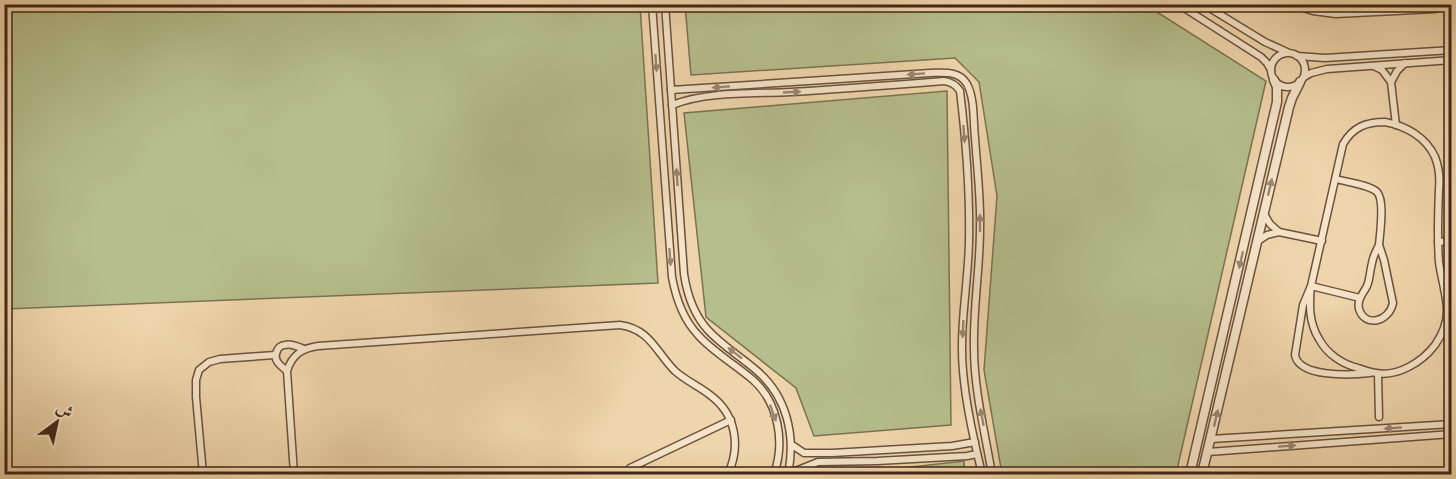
<svg xmlns="http://www.w3.org/2000/svg" width="1456" height="479" viewBox="0 0 1456 479" font-family="'Old Standard TT',Amiri,serif">
<style>
.green{fill:#b5be8c;stroke:#7b7252;stroke-width:1.5}
.lines{fill:none;stroke-linecap:round;stroke-linejoin:round}
.minor-casing{stroke:#6c523e;stroke-width:9}
.tertiary-casing{stroke:#6c523e;stroke-width:11}
.minor{stroke:#f5e4c8;stroke-width:6}
.tertiary{stroke:#f5e4c8;stroke-width:8}
.oneway{fill:#9b8570}
</style>
<rect width="100%" height="100%" fill="#efd5ab"/>
<filter id="stains"><feTurbulence type="fractalNoise" baseFrequency=".00333" numOctaves="4"/><feColorMatrix values="0 0 0 0 .2 0 0 0 0 .09 0 0 0 0 .02 0 0 0 .5 -.17"/></filter>
<radialGradient id="worn" r=".72"><stop offset=".6" stop-color="#630" stop-opacity="0"/><stop offset="1" stop-color="#630" stop-opacity=".3"/></radialGradient>
<g class="green">
<path d="M4,5H640L658,283L5,309Z"/>
<path d="M685,5H1146L1266,81L1176,474H1002L984,370L997,196L979,82L955,58L691,75Z"/>
<path d="M947,91L951,425L814,436L796,388L706,317L684,113Z"/>
<path d="M964,461L965,474H849Z"/>
</g>
<g class="lines">
<g class="minor-casing">
<g id="minor">
<path d="M652,4L672,277C676,299 683,319 698,335C714,353 735,364 753,380C779,403 785,443 774,474"/>
<path d="M665,4L684,274C687,294 693,313 707,329C721,345 740,356 756,370C787,396 796,436 788,474"/>
<path d="M1178,4L1261,57L1267,63L1271,70"/>
<path d="M1203,4L1265,42L1287,52"/>
<path d="M1291,4L1313,11L1336,14L1435,9L1448,4"/>
<path d="M1320,4H1342"/>
<circle cx="1288" cy="70" r="17"/>
<path d="M1297,56L1325,58L1452,50"/>
<path d="M1374,66L1382,70L1391,82L1396,125"/>
<path d="M1304,77L1311,73L1327,69L1452,60"/>
<path d="M1391,82L1397,71L1405,63"/>
<path d="M671,90L930,73C943,73 959,70 967,84C975,99 973,121 975,138C977,168 981,199 980,229C980,269 973,308 974,348C974,390 985,433 992,474"/>
<path d="M672,105C708,91 753,94 791,92C842,89 893,85 944,81C952,82 956,85 960,91C966,141 970,192 969,242C968,285 959,328 963,371C966,406 974,440 982,474"/>
<path d="M1385,122C1406,126 1426,137 1435,157C1439,167 1440,178 1439,189C1438,213 1437,237 1439,262C1441,278 1447,296 1447,311C1447,323 1442,335 1435,345C1422,362 1398,377 1376,373C1370,372 1364,370 1358,368C1342,364 1327,354 1319,339C1309,323 1309,305 1311,286L1343,144C1353,127 1366,122 1385,122Z"/>
<path d="M1336,179C1346,182 1370,185 1377,192C1385,200 1380,233 1379,245"/>
<path d="M1264,214L1270,224L1279,232"/>
<path d="M1258,241L1267,235L1279,232L1322,241"/>
<path d="M1438,242L1452,241"/>
<path d="M1379,245L1384,260L1393,303C1389,322 1365,328 1359,309C1357,299 1363,294 1367,286C1370,279 1370,270 1372,263C1373,256 1376,251 1379,245Z"/>
<path d="M1360,298L1311,286L1303,305L1295,355C1299,378 1352,375 1370,373"/>
<path d="M287,371C281,366 272,360 277,351C278,348 281,345 285,345C290,343 299,347 304,349"/>
<path d="M1378,374L1379,417"/>
<path d="M1211,439L1452,424"/>
<path d="M792,445L804,453H832L952,446L975,442"/>
<path d="M1208,452L1452,434"/>
<path d="M630,468L731,420"/>
<path d="M203,474L196,397V380L199,370L209,362L220,359L275,355"/>
<path d="M294,474L287,371C292,355 302,348 318,346L620,325C650,329 656,352 675,371C686,381 699,386 710,395C736,414 741,446 728,474"/>
<path d="M788,474L818,462L877,461L967,456L977,454"/>
</g>
</g>
<g class="tertiary-casing">
<g id="tertiary">
<path d="M1190,474L1277,102V87L1274,80"/>
<path d="M1202,474L1289,107L1292,98L1300,82"/>
</g>
</g>
<use href="#minor" class="minor"/>
<use href="#tertiary" class="tertiary"/>
</g>
<defs><path id="oneway-solid" d="M-6-.8H1V-3.2L6.5 0L1 3.2V.8H-6Z" transform="scale(1.5)"/></defs>
<g class="oneway">
<use href="#oneway-solid" transform="translate(656 63) rotate(86)"/>
<use href="#oneway-solid" transform="translate(916 74) rotate(176)"/>
<use href="#oneway-solid" transform="translate(721 87) rotate(176)"/>
<use href="#oneway-solid" transform="translate(792 92) rotate(-3)"/>
<use href="#oneway-solid" transform="translate(964 134) rotate(86)"/>
<use href="#oneway-solid" transform="translate(677 177) rotate(-94)"/>
<use href="#oneway-solid" transform="translate(1270 187) rotate(-77)"/>
<use href="#oneway-solid" transform="translate(980 223) rotate(-90)"/>
<use href="#oneway-solid" transform="translate(670 257) rotate(86)"/>
<use href="#oneway-solid" transform="translate(1241 260) rotate(103)"/>
<use href="#oneway-solid" transform="translate(963 329) rotate(93)"/>
<use href="#oneway-solid" transform="translate(735 353) rotate(-142)"/>
<use href="#oneway-solid" transform="translate(773 413) rotate(70)"/>
<use href="#oneway-solid" transform="translate(982 417) rotate(-100)"/>
<use href="#oneway-solid" transform="translate(1216 418) rotate(-77)"/>
<use href="#oneway-solid" transform="translate(1393 428) rotate(176)"/>
<use href="#oneway-solid" transform="translate(1287 446) rotate(-4)"/>
</g>
<rect width="1456" height="479" fill="none" stroke="#efd5ab" stroke-width="24"/>
<rect x="6" y="6" width="1444" height="467" fill="none" stroke="#412619" stroke-width="3"/>
<rect x="12" y="12" width="1432" height="455" fill="none" stroke="#412619" stroke-width="1.5"/>
<g transform="translate(57 422) rotate(33)" stroke="#f5e4c8" stroke-width="4.5" paint-order="stroke">
<path d="M0-4.5L10 22L0 15L-10 22Z" fill="#412619"/>
<text y="-9" font-size="16" font-weight="bold" text-anchor="middle" fill="#412619">ش</text>
</g>
<rect width="100%" height="100%" filter="url(#stains)"/>
<rect width="100%" height="100%" fill="url(#worn)"/>
</svg>
